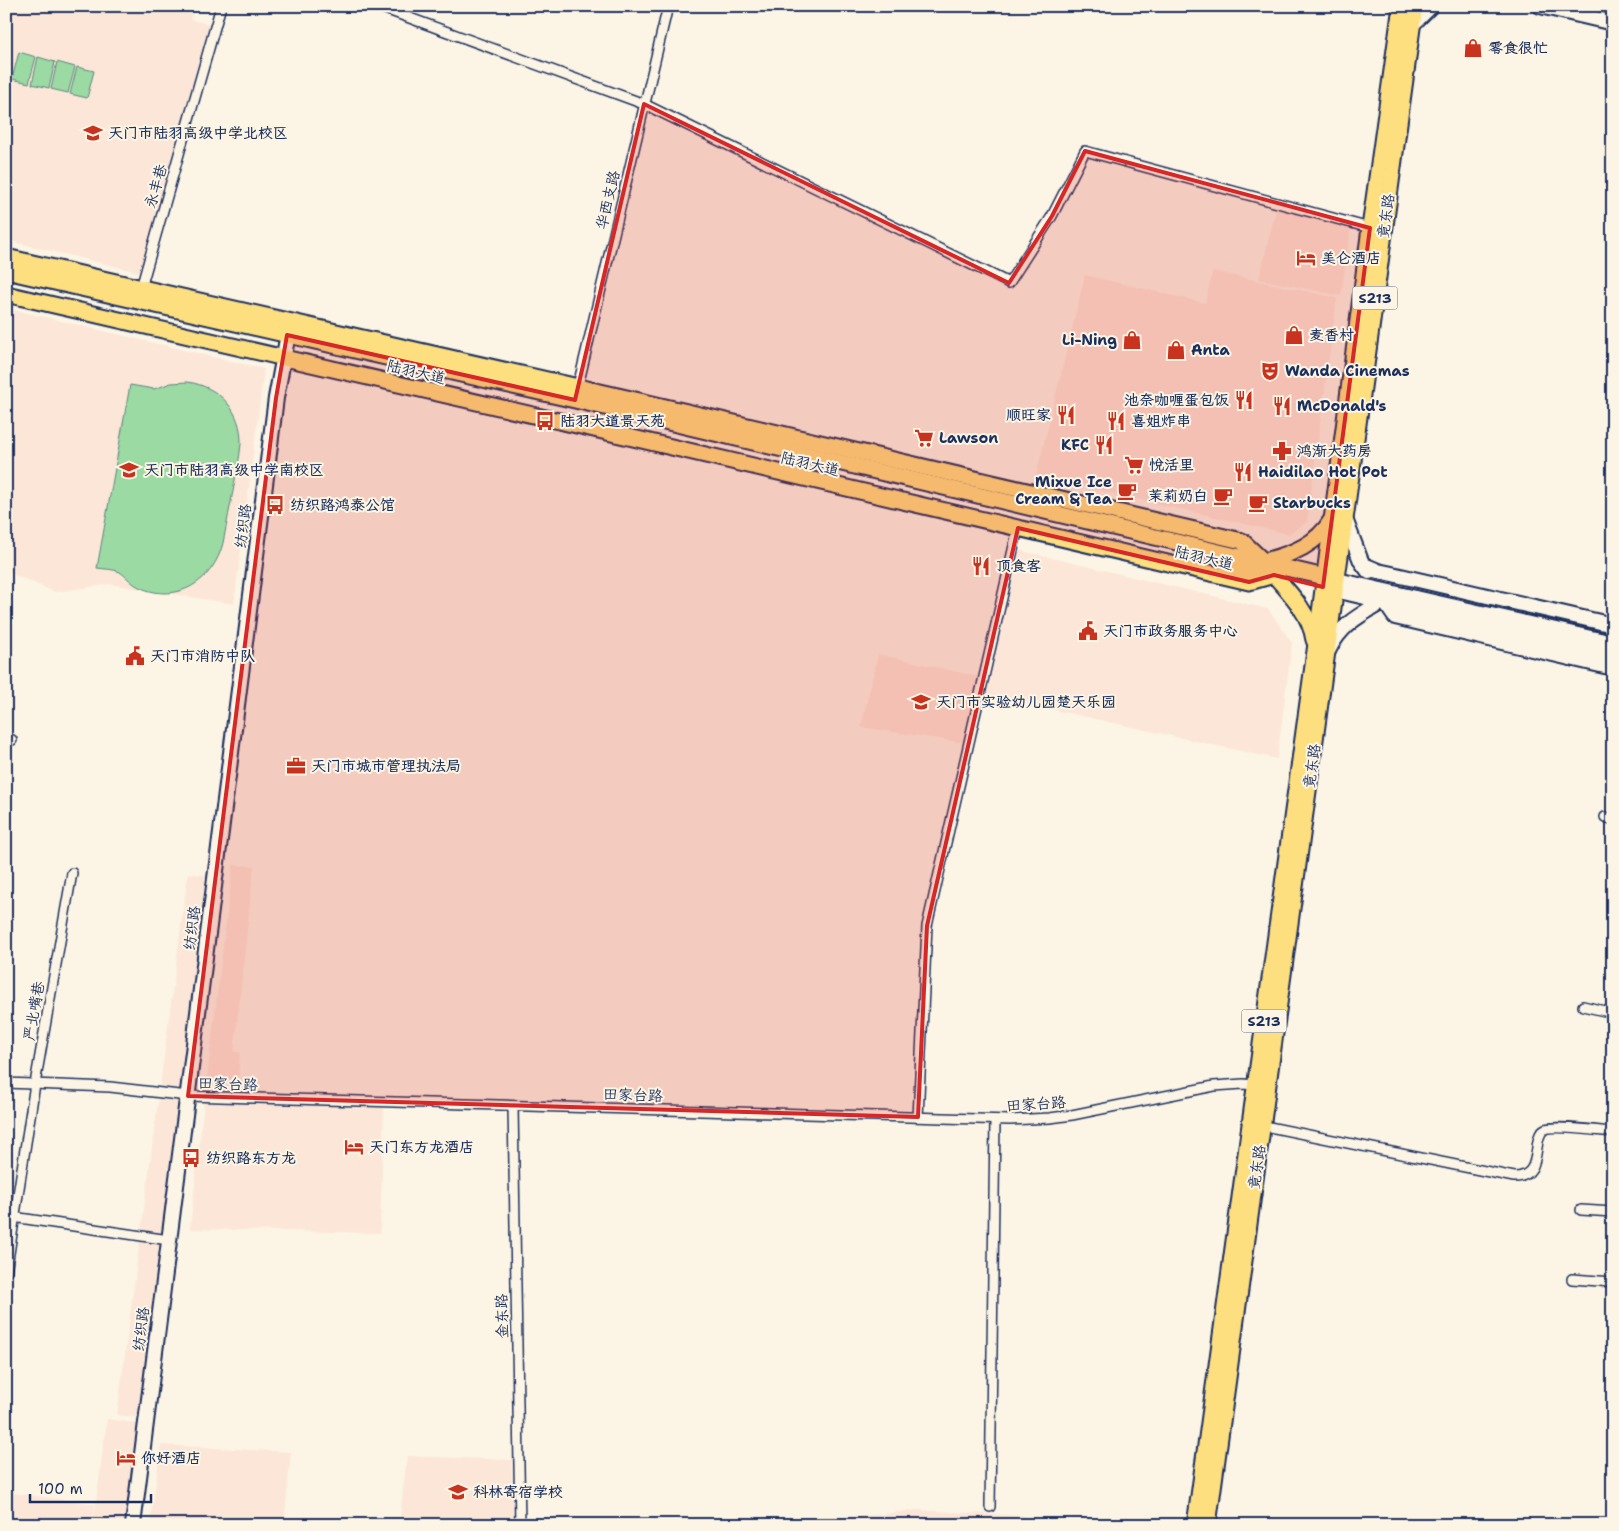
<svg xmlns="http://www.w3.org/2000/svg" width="1619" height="1531" viewBox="0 0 1619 1531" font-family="'Shantell Sans','LXGW WenKai TC',sans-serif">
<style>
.built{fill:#fce6d7}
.green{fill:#9bdaa3;stroke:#5b8480}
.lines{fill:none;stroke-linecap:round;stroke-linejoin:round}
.street-casing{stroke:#1b2f5e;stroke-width:12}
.secondary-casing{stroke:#1b2f5e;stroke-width:18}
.primary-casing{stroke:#1b2f5e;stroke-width:19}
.street{stroke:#fcf5e5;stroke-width:9}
.secondary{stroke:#fcf5e5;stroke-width:14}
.primary{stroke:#fedf80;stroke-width:15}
.marked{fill:#d62828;fill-opacity:0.2;stroke:#d62828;stroke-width:4;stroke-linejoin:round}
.labels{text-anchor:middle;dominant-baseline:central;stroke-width:4;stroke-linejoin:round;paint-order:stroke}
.shield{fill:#fcf5e5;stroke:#5e6a86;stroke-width:1}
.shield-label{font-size:14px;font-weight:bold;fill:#1b2f5e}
.poi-label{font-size:15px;font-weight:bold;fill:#1b2f5e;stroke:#fcf5e5;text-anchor:start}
.street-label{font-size:15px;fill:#1b2f5e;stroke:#fcf5e5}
</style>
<rect width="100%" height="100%" fill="#fcf5e5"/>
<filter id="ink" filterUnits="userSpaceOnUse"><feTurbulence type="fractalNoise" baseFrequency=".02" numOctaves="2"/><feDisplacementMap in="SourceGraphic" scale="10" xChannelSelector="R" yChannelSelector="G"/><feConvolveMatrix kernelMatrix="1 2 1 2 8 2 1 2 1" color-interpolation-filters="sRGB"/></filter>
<g filter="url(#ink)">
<g class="built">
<path d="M6,6H193L190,19L209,25L142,273L6,240Z"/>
<path d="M1277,206L1351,226L1341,296L1259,279Z"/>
<path d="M1213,271L1337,298L1307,522L1289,534L1036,476L1085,275L1205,303Z"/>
<path d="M6,308L264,369L234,604L110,584L55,592L6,571Z"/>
<path d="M1018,550L1268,609L1292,643L1277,759L986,695Z"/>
<path d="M878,654L980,677L965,743L861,727Z"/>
<path d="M233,865L254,866L234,1052H240L238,1080L207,1078Z"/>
<path d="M188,873L211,876L142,1418L117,1415Z"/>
<path d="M204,1101L384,1108L380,1233L190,1229Z"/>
<path d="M107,1419L141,1424L129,1525H93Z"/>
<path d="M161,1445L291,1452L284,1525H150Z"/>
<path d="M407,1456L512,1460L513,1525H399Z"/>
<path d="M6,1492L95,1504L92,1525H6Z"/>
<path d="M917,1510L1025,1516L1026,1525H782Z"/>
</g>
<g class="green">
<path d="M19,52L36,57L29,83L12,79Z"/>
<path d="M38,57L55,62L49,88L32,84Z"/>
<path d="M57,62L75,67L68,93L51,89Z"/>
<path d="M77,67L94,71L87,98L70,94Z"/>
<path d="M188,382C220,387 242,411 241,444C240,458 236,472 234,486C230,505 227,524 223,543C214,580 179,604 141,588C132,584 127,577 120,572C114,569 103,569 97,568L130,385L154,389L171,383Z"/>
</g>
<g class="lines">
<g class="street-casing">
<g id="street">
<path d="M377,6L644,104L1009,283L1052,216L1085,151L1370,228"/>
<path d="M141,288L221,6"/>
<path d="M577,390L668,6"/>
<path d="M6,739L12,740"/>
<path d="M1605,817L1613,820"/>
<path d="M1583,1006L1613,1013"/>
<path d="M6,1083L110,1087L188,1096L1010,1120L1050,1118L1072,1115L1214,1086L1243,1084L1255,1085"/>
<path d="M513,1106L520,1525"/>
<path d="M918,1117L927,926L1018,528"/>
<path d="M1260,1125L1514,1177C1546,1177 1530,1136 1545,1129C1554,1125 1600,1131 1613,1132"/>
<path d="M1581,1210L1613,1212"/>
<path d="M6,1216L169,1240"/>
<path d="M6,1273L35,1084L72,873"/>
<path d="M1572,1279L1613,1282"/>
<path d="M990,1507L995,1120"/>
</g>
</g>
<g class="secondary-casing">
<g id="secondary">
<path d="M1540,6L1613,23"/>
<path d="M1412,25L1431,6"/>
<path d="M1345,519L1361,561L1369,572"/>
<path d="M1364,565L1378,571L1392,574L1613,625"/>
<path d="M1337,580L1613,643"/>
<path d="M1335,590L1613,655"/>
<path d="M1328,651C1341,624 1360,615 1384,601L1395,617L1613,668"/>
<path d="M133,1525L276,398L290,323"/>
</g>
</g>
<g class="primary-casing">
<g id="primary">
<path d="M6,257L618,396L1242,541L1262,560"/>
<path d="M6,271L575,400L1333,579"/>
<path d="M6,294L620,435L1249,582L1274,575C1291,594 1310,614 1314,640"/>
<path d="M1265,561C1292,554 1317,545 1332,519"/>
<path d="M1227,564L1273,575"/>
<path d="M1195,1525L1315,651L1370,228L1401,6"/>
<path d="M1208,1525L1415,6"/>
</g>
</g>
<use href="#street" class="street"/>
<use href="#secondary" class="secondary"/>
<use href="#primary" class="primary"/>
</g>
</g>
<path class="marked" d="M644,104L1009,283L1052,216L1085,151L1370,228L1323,587L1274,575L1249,582L1018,528L927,926L918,1117L188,1096L276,398L287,335L575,400Z"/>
<defs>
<g id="shop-bare" transform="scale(1.5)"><path d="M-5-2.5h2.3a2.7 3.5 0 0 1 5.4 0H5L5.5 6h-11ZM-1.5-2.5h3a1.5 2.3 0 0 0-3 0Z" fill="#c8321e" stroke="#fcf5e5" stroke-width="2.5" paint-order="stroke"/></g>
<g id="school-bare" transform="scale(1.5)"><path d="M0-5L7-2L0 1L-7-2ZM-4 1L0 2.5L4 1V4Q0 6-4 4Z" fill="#c8321e" stroke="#fcf5e5" stroke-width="2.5" paint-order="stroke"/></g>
<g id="hotel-bare" transform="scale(1.5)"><path d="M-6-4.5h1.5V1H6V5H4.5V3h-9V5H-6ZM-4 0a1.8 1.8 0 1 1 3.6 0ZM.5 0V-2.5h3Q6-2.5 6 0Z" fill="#c8321e" stroke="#fcf5e5" stroke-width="2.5" paint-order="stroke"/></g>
<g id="theatre-bare" transform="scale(1.5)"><path d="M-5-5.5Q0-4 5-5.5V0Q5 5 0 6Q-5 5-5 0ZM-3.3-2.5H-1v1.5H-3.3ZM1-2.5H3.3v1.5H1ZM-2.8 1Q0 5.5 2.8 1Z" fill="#c8321e" stroke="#fcf5e5" stroke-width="2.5" paint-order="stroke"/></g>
<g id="restaurant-bare" transform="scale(1.5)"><path d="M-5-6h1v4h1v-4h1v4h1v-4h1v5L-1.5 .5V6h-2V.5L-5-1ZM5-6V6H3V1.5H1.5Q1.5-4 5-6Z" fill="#c8321e" stroke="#fcf5e5" stroke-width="2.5" paint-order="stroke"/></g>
<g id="bus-bare" transform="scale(1.5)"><path d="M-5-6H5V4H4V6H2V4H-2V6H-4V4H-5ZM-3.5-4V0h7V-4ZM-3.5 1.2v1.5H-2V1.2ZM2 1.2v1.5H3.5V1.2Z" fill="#c8321e" stroke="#fcf5e5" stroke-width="2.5" paint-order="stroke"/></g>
<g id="supermarket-bare" transform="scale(1.5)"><path d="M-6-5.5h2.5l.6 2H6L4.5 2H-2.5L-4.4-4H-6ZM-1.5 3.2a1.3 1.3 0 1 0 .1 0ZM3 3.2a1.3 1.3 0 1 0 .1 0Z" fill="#c8321e" stroke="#fcf5e5" stroke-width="2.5" paint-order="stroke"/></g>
<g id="pharmacy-bare" transform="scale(1.5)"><path d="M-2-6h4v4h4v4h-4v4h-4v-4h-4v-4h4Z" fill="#c8321e" stroke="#fcf5e5" stroke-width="2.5" paint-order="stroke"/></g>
<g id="cafe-bare" transform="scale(1.5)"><path d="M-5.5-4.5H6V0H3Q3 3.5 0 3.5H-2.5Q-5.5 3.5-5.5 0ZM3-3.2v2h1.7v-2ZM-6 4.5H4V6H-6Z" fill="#c8321e" stroke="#fcf5e5" stroke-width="2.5" paint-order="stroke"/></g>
<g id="civic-bare" transform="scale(1.5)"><path d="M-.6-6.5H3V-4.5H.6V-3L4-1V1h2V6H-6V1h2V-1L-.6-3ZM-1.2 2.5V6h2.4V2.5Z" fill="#c8321e" stroke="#fcf5e5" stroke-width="2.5" paint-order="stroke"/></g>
<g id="office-bare" transform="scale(1.5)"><path d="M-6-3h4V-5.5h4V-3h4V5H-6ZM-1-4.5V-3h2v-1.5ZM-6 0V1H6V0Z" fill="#c8321e" stroke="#fcf5e5" stroke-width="2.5" paint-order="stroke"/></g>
</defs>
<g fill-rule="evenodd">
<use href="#shop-bare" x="1473" y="48"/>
<use href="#school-bare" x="93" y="133"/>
<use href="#hotel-bare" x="1306" y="258"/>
<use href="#shop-bare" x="1294" y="335"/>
<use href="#shop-bare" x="1132" y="340"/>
<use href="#shop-bare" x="1176" y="350"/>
<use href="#theatre-bare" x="1270" y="371"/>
<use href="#restaurant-bare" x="1244" y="400"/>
<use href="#restaurant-bare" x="1282" y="406"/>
<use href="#restaurant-bare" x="1066" y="415"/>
<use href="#bus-bare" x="545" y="421"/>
<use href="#restaurant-bare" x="1116" y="421"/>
<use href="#supermarket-bare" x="924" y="438"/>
<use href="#restaurant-bare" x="1104" y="445"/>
<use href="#pharmacy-bare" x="1282" y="451"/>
<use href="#supermarket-bare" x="1134" y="465"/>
<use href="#school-bare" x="129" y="470"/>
<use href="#restaurant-bare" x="1243" y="472"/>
<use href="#cafe-bare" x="1127" y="491"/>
<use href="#cafe-bare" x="1223" y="496"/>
<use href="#cafe-bare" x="1258" y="503"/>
<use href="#bus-bare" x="275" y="505"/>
<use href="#restaurant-bare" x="981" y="566"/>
<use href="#civic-bare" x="1088" y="631"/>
<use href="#civic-bare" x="135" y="656"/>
<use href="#school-bare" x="921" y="702"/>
<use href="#office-bare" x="296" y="766"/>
<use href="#hotel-bare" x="354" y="1147"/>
<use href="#bus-bare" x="191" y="1158"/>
<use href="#hotel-bare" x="126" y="1458"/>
<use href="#school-bare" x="458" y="1492"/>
</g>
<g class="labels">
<g class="shield">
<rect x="1352.5" y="286.5" width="45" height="23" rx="4"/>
<rect x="1241.5" y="1009.5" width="45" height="23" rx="4"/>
</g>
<g class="shield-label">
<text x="1375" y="298">S213</text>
<text x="1264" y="1021">S213</text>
</g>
<g class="poi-label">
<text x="1488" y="48">零食很忙</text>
<text x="108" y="133">天门市陆羽高级中学北校区</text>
<text x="1321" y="258">美仑酒店</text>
<text x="1309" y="335">麦香村</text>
<text x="1117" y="340" text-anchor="end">Li-Ning</text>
<text x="1191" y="350">Anta</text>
<text x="1285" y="371">Wanda Cinemas</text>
<text x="1229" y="400" text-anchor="end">池奈咖喱蛋包饭</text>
<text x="1297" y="406">McDonald's</text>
<text x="1051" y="415" text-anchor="end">顺旺家</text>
<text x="560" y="421">陆羽大道景天苑</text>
<text x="1131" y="421">喜姐炸串</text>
<text x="939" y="438">Lawson</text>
<text x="1089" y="445" text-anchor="end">KFC</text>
<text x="1297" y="451">鸿渐大药房</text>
<text x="1149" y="465">悦活里</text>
<text x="144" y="470">天门市陆羽高级中学南校区</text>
<text x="1258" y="472">Haidilao Hot Pot</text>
<text x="1112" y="482" text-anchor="end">Mixue Ice<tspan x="1112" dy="17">Cream &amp; Tea</tspan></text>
<text x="1208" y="496" text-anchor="end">茉莉奶白</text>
<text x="1273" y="503">Starbucks</text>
<text x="290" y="505">纺织路鸿泰公馆</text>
<text x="996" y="566">顶食客</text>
<text x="1103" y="631">天门市政务服务中心</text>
<text x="150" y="656">天门市消防中队</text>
<text x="936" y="702">天门市实验幼儿园楚天乐园</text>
<text x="311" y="766">天门市城市管理执法局</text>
<text x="369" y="1147">天门东方龙酒店</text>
<text x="206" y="1158">纺织路东方龙</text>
<text x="141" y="1458">你好酒店</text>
<text x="473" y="1492">科林寄宿学校</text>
</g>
<g class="street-label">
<text transform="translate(156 186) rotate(-74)">永丰巷</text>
<text transform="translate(608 200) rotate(-77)">华西支路</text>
<text transform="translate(1386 216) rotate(-82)">竟东路</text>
<text transform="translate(416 372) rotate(13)">陆羽大道</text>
<text transform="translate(810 464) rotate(13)">陆羽大道</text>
<text transform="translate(243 526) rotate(-83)">纺织路</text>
<text transform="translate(1204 558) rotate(13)">陆羽大道</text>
<text transform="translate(1312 766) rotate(-82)">竟东路</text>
<text transform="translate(192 928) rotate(-83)">纺织路</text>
<text transform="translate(34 1011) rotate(-80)">严北嘴巷</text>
<text transform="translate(228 1084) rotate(2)">田家台路</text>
<text transform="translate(633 1095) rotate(2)">田家台路</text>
<text transform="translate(1036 1104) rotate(-4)">田家台路</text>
<text transform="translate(1257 1167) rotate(-82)">竟东路</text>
<text transform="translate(502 1316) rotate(-91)">金东路</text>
<text transform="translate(141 1329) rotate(-83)">纺织路</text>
</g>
</g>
<rect width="1619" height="1531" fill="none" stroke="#fcf5e5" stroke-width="25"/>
<rect x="12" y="12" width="1594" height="1506" fill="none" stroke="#1b2f5e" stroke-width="2" filter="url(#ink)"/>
<path d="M30 1494v8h121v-8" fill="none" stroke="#1b2f5e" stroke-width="2.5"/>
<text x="38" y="1494" font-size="15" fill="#1b2f5e" stroke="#fcf5e5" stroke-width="4" paint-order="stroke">100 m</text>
</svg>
